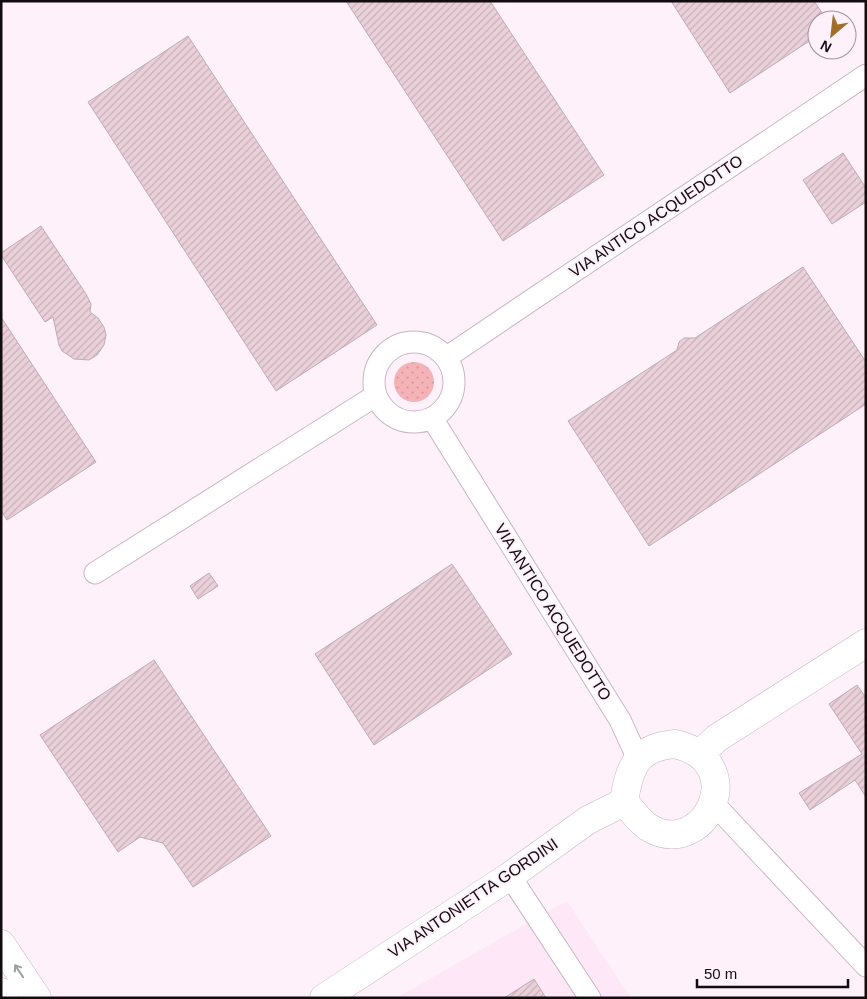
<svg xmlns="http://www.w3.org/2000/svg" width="867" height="999" viewBox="0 0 867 999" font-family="Arial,sans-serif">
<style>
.built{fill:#fee7f7}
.grass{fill:url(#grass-dots)}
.building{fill:url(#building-hatch);stroke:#c2a9b2}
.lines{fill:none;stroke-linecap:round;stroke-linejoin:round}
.street-casing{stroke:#c9b5c3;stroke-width:23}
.secondary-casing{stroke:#c9b5c3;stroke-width:29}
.primary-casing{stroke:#c9b5c3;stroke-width:29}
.street{stroke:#fff;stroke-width:21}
.secondary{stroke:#fff;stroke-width:28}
.primary{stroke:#fff;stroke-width:28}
.oneway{stroke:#a09e9f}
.labels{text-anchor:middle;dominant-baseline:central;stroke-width:4;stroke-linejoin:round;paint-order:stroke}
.street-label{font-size:16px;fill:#120c10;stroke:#fef1fa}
</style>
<defs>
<pattern id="grass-dots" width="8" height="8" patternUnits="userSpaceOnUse" patternTransform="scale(1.25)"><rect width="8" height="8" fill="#f5b3b8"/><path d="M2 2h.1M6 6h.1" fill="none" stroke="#d1999d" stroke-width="1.8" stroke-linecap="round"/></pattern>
<pattern id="building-hatch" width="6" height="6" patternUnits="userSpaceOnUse" patternTransform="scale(1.25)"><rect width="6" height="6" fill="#ead0d9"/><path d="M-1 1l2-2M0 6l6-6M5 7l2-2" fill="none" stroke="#c8b1b9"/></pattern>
</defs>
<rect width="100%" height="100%" fill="#fef1fa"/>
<path class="built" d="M567,901L631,998H396Z"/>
<circle class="grass" cx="414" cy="382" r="20"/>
<g class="building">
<path d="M346,1H490L604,175L503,241Z"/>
<path d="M671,1H814L827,20H817V36L730,93Z"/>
<path d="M188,36L377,325L276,391L88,102Z"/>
<path d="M843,153L866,188V202L832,224L803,180Z"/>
<path d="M41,226L86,294L91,304L90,312L98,318L104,327L106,335L104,345L97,355L89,360L74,359L62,351L59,345L53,317L45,322L1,255V253Z"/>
<path d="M803,267L866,362V404L649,546L568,421L677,350L679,342L684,338H695Z"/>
<path d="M1,317L96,462L7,520L1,511Z"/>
<path d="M452,564L512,654L374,745L315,654Z"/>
<path d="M209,573L218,586L198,599L190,586Z"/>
<path d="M154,660L271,836L193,887L163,843L140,837L118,852L40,735Z"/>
<path d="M857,685L866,698V797L855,780L810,810L799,793L862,754L829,704Z"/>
<path d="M534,979L546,998H504Z"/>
</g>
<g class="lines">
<g class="street-casing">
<g id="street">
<circle cx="414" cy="382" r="40"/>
<path d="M447,357L866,75"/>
<path d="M432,418L620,720L638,759"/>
<path d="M95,573L375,396"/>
<path d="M714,804L866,966"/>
<path d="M510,876L590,998"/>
</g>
</g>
<g class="secondary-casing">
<g id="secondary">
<path d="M675,744C753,762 704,862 648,827C639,821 632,810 624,802C629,768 636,747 675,744Z"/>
<path d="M700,754L717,738L866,643"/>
<path d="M324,998L510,876L588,820L624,802"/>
</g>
</g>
<g class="primary-casing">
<g id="primary">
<path d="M1,944L37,998"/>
<path d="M1,992L5,998"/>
</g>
</g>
<use href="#street" class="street"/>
<use href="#secondary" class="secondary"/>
<use href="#primary" class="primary"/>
</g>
<defs><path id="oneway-shaft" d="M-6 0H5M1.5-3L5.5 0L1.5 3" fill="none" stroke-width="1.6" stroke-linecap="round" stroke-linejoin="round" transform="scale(1.25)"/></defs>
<use class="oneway" href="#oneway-shaft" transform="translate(19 971) rotate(-124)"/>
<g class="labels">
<g class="street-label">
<text transform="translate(656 216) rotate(-34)">VIA ANTICO ACQUEDOTTO</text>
<text transform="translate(553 612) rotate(58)">VIA ANTICO ACQUEDOTTO</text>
<text transform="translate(473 898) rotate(-34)">VIA ANTONIETTA GORDINI</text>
</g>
</g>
<rect width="867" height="999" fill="none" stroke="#120c10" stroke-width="5"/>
<g transform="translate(832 35) rotate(208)"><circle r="24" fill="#fef1fa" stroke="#a0959c"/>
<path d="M0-4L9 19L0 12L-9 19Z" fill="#a36e27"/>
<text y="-8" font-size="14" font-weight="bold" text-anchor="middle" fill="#120c10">N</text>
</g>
<path d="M697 979v8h151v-8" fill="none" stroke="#120c10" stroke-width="2.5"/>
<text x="704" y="979" font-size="15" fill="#120c10" stroke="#fef1fa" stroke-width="4" paint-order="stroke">50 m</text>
</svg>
